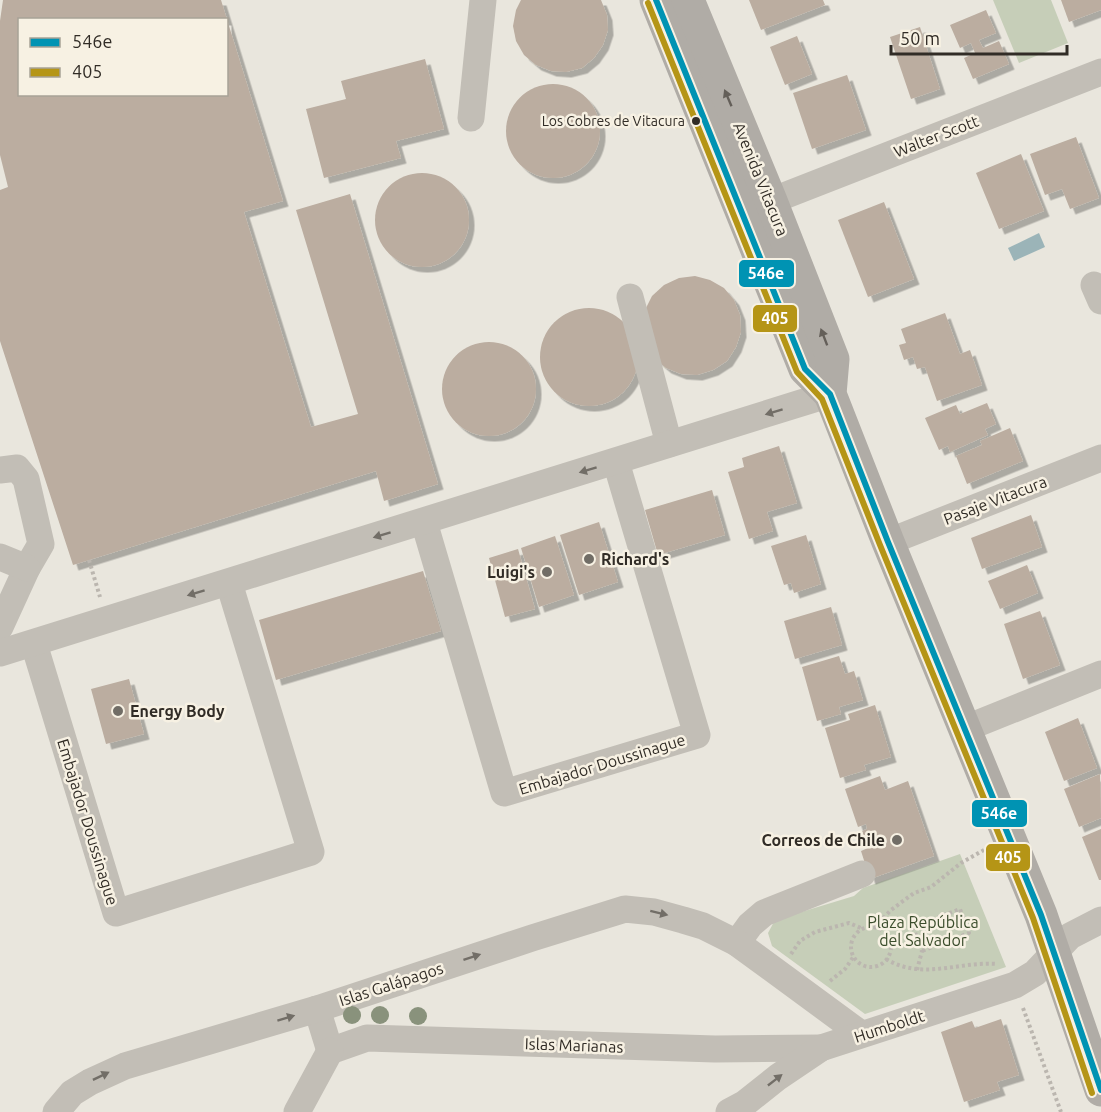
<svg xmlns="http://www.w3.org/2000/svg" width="1101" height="1112" viewBox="0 0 1101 1112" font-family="Ubuntu,sans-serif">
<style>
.green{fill:#c6ceb8}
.water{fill:#9bb4b8}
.building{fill:#bbada0;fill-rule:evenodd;filter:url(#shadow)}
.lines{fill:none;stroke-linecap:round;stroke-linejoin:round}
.path{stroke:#bbb6af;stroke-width:4;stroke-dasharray:3 3;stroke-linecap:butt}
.minor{stroke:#c2beb6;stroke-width:27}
.major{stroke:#b0aca6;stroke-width:33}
.bus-1-casing{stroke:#f7f1e3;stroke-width:10}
.bus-2-casing{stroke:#f7f1e3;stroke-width:10}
.bus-1{stroke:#0093b3;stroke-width:6}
.bus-2{stroke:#b59516;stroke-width:6}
.tree{fill:#89927c}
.oneway{fill:#645f59}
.oneway2{fill:#726e67}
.bus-dot{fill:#312c26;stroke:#f7f1e3;stroke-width:2}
.poi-dot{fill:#716d66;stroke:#f7f1e3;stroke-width:2}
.labels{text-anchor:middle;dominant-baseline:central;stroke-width:5;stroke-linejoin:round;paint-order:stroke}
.bus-label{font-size:14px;fill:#312c26;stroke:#f7f1e3;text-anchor:end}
.street-label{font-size:16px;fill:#312c26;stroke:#f7f1e3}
.poi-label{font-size:16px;font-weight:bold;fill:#312c26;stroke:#f7f1e3;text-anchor:start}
.park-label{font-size:16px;fill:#3b4d2c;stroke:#f7f1e3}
.line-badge{stroke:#f7f1e3;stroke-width:2}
.badge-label{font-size:16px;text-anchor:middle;font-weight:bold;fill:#fff}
</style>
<defs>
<filter id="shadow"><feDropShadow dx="5.5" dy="5.5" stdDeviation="0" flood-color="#0004"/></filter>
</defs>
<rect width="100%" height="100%" fill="#e9e6dd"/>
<g class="green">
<path d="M993,0H1051L1068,43L1019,63Z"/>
<path d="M960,854L1006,967L865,1014L772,946L768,933L775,920L854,896L863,888Z"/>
</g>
<path class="water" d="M1039,233L1045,247L1014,261L1008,248Z"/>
<g class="building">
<path d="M3,0H221L283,201L244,212L311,427L358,414L296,210L350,194L438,484L384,501L376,471L73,565L0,341V190L8,187L0,155V21ZM20,20H226V94H20Z"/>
<path d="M521,0H601L607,15L608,30L603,45L594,58L582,68L566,72L551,71L536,65L524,55L516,41L513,26L516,10Z"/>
<path d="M749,0H823L825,5L761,30Z"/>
<path d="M1061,0H1101V10L1069,22Z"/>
<path d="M986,10L996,33L979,40L983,48L999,41L1009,64L973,79L964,58L975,53L971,43L960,48L950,25Z"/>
<path d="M920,27L940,89L911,99L890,37Z"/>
<path d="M797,36L812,74L785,85L770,47Z"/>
<path d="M425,59L444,129L396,141L401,158L324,178L306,109L346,99L341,81Z"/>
<path d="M847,75L866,130L812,149L793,93Z"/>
<circle cx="553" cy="131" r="47"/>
<path d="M1076,137L1099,198L1070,209L1062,189L1045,195L1030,154Z"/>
<path d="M1021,154L1044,211L999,229L976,173Z"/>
<circle cx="422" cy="220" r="47"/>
<path d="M884,202L914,279L868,297L838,220Z"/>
<path d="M695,276L710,280L724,288L734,300L740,315L741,332L736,347L727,361L713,370L697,375L681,374L666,368L653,357L645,310L652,296L664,285L679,278Z"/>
<circle cx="589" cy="357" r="49"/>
<path d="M945,313L960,354L970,350L982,385L937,401L925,367L917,369L913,357L904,360L899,345L906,343L901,329Z"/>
<circle cx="489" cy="389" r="47"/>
<path d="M987,403L996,424L985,429L988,435L950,452L948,446L939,450L925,418L956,405L960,414Z"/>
<path d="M1010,428L1023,461L967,484L956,456L982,445L980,441Z"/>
<path d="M779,446L797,503L767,512L773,531L749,539L728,472L744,467L742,458Z"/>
<path d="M712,490L725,535L658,555L645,510Z"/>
<path d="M1031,515L1042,547L982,569L971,538Z"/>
<path d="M599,522L618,582L579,595L560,535Z"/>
<path d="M806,535L821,584L794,593L791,583L784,585L771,546Z"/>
<path d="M555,536L574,595L539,607L521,548Z"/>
<path d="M518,549L535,609L505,617L489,558Z"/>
<path d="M1027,565L1038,593L1000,609L988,581Z"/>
<path d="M423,571L441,631L276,680L259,620Z"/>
<path d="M831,607L842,645L795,659L784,621Z"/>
<path d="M1040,611L1060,665L1023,679L1004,624Z"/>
<path d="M839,656L845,674L854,671L863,700L839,707L841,714L817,721L802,667Z"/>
<path d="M129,679L144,734L106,744L91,689Z"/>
<path d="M875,705L891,757L864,765L866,770L840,778L825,728L850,720L848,714Z"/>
<path d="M1078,718L1097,768L1064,781L1045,732Z"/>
<path d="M1100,774L1101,818L1079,827L1064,789Z"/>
<path d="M880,776L885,790L908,781L934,856L870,879L861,851L868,848L862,831L867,829L866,824L858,827L845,789Z"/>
<path d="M1101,829V880H1099L1082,837Z"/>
<path d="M1001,1019L1019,1075L997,1082L1000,1090L964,1102L941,1032L972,1021L975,1028Z"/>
</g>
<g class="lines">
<g class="path">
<path d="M89,560L100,597"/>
<path d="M875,927L891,910L914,893L931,887L961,863L984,850"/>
<circle cx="871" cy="947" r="20"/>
<path d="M791,954L800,941L815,932L849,923L861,928"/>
<path d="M886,959C923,981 958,961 997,964"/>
<path d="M917,970L922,951L913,927L960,909L969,933L922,951"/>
<path d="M830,981L845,969L854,956"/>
<path d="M1023,1008L1061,1112"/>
</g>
<g class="minor">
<path d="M471,118L483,0"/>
<path d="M771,201L1101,72"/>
<path d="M1094,285L1101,301"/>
<path d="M630,297L669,444"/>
<path d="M0,470L17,468L26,479L41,544L27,568L0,627"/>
<path d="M424,522L504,793L697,735L616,462"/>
<path d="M888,542L1101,458"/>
<path d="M0,557L27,568"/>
<path d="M34,644L116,913L311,852L229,583"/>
<path d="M0,653L830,394"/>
<path d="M964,729L1101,674"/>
<path d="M737,943L750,925L764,913L862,874"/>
<path d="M317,1009L330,1051L367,1038L715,1049L821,1048"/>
<path d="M56,1112L72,1093L90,1082L125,1066L317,1009L532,938L625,909L654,912L683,920L703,926L737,943L861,1034"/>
<path d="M297,1112L330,1051"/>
<path d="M729,1112L744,1104L778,1077L821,1048L1015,985L1035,973L1070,936L1101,920"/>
</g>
<g class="major">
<path d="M656,0L805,369L830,394"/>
<path d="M688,0L771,201L833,359L830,394L888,542L1041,915L1101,1090"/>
</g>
<g class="bus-1-casing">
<path id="bus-1" d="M656,0L805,369L830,394L888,542L1041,915L1101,1090"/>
</g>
<g class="bus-2-casing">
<path id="bus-2" d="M648,3L797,372L822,399L880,545L1033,918L1092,1093"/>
</g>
<use href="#bus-1" class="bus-1"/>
<use href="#bus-2" class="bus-2"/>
</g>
<g class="tree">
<circle cx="352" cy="1015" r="9"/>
<circle cx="380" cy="1015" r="9"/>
<circle cx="418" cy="1016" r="9"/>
</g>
<defs><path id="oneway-solid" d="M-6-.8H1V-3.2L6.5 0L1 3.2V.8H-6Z" transform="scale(1.5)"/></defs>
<g class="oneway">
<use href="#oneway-solid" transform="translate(728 98) rotate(-113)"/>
<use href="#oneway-solid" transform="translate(824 337) rotate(-111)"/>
</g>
<g class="oneway2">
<use href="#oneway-solid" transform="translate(774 412) rotate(163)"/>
<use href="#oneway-solid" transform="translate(588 470) rotate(163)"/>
<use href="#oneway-solid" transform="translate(382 535) rotate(163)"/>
<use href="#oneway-solid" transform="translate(196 593) rotate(163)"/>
<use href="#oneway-solid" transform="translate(659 913) rotate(14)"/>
<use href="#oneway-solid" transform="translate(472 957) rotate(-18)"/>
<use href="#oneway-solid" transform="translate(286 1018) rotate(-17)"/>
<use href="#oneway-solid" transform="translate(101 1076) rotate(-26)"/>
<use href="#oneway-solid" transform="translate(775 1080) rotate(-38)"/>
</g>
<circle class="bus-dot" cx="696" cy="121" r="5"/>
<g class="poi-dot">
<circle cx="589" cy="559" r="6"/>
<circle cx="547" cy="572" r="6"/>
<circle cx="118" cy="711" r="6"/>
<circle cx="897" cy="840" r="6"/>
</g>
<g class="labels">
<g class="bus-label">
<text x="685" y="121">Los Cobres de Vitacura</text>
</g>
<g class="street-label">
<text transform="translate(936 136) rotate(-21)">Walter Scott</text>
<text transform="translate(761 179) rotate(68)">Avenida Vitacura</text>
<text transform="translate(995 500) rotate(-21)">Pasaje Vitacura</text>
<text transform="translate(602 764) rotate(-17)">Embajador Doussinague</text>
<text transform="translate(88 822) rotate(73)">Embajador Doussinague</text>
<text transform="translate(391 984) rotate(-18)">Islas Galápagos</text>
<text transform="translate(889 1026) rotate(-18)">Humboldt</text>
<text transform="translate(574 1045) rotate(2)">Islas Marianas</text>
</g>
<g class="poi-label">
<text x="601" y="559">Richard's</text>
<text x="535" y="572" text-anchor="end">Luigi's</text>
<text x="130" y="711">Energy Body</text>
<text x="885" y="840" text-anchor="end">Correos de Chile</text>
</g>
<g class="park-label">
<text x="923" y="922">Plaza República<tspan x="923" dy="18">del Salvador</tspan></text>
</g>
</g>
<g class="line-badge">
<rect x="738" y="259" width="57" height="29" rx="6" fill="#0093b3"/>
<rect x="752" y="304" width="46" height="29" rx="6" fill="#b59516"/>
<rect x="971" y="799" width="57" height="29" rx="6" fill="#0093b3"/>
<rect x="985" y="843" width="46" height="29" rx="6" fill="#b59516"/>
</g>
<g class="badge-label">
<text x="766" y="279">546e</text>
<text x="775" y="324">405</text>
<text x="999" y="819">546e</text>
<text x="1008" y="863">405</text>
</g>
<rect x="18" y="18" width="210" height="78" fill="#f7f1e3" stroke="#a8a297" stroke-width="1.5"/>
<rect x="30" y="38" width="30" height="9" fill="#0093b3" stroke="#a8a297" stroke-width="1.5"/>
<text x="72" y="48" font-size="18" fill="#312c26">546e</text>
<rect x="30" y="68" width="30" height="9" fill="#b59516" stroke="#a8a297" stroke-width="1.5"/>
<text x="72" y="78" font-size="18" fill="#312c26">405</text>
<path d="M891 45v9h176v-9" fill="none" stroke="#312c26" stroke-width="3"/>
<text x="900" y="45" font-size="18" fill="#312c26" stroke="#f7f1e3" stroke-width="4.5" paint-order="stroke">50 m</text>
</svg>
